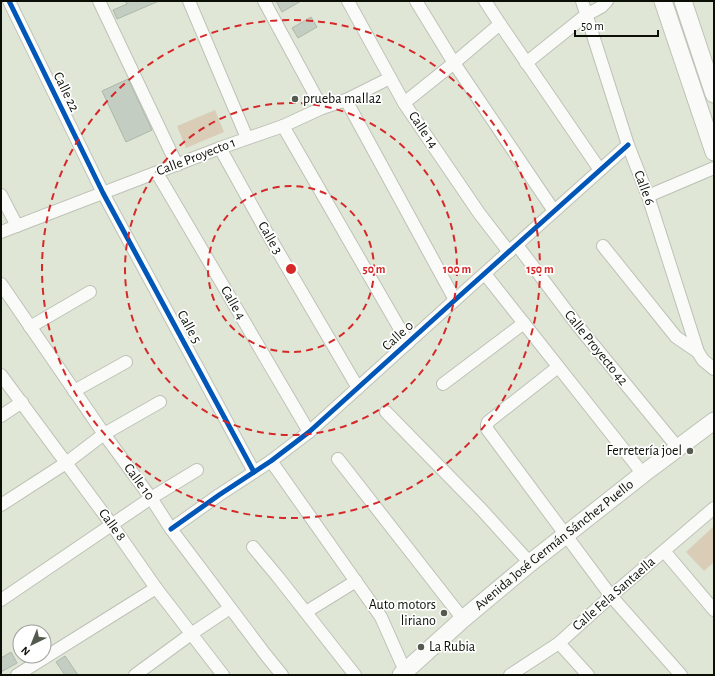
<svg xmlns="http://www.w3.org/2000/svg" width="715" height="676" viewBox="0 0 715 676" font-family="'Alegreya Sans',sans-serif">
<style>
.pitch{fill:#d9cdb7}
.building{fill:#c3cdc1;stroke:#aeb7ac}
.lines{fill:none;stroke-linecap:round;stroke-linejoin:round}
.minor-casing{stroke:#bdc2b6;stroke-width:14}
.secondary-casing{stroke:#bdc2b6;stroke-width:19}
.minor{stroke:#fafbf9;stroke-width:12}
.secondary{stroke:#fafbf9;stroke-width:17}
.cycleway-casing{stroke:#fff;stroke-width:8}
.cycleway{stroke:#0057b8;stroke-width:5}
.ring{fill:none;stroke:#d62828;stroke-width:2;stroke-dasharray:7 5}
.poi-dot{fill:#555a4f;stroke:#fff;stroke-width:1.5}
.labels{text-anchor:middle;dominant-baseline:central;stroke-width:3.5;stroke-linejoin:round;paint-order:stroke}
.street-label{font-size:14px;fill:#0b0f06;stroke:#fff}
.poi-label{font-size:14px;fill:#0b0f06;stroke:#fff;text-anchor:start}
.centre{fill:#d62828;stroke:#fff;stroke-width:2}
.ring-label{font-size:12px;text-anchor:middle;font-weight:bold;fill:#d62828;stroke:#fff;stroke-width:3.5;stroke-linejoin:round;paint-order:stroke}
</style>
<rect width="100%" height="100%" fill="#dfe6d6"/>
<g class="pitch">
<path d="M215,110L224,132L186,148L177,126Z"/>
<path d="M714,526V562L704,571L686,552Z"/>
</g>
<g class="building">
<path d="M125,1H159L117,19L113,10L127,4Z"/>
<path d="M276,1H301L282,12Z"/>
<path d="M311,17L317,27L298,38L292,28Z"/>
<path d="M128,79L152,130L126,142L102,91Z"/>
<path d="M11,652L17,663L1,672V658Z"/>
<path d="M65,656L78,675H65L56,662Z"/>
</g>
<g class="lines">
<g class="minor-casing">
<g id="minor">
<path d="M9,1L103,193L254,472"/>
<path d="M99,1L177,165"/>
<path d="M189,1L247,138"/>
<path d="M264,1L322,108"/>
<path d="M348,1L404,103L479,213L509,252"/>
<path d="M416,1L454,63L554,211"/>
<path d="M485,1L500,24L600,170"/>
<path d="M582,1L628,145L648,196L698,352L703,360L714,369"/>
<path d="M526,63L586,15L601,7L607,1"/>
<path d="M346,100L455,300"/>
<path d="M404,103L454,63L500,24"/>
<path d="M283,126L408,343"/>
<path d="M220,148L266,231L358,388"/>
<path d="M157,173L309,432"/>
<path d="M1,195L17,226"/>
<path d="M648,196L714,168"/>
<path d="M1,232L220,148L283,126L322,108L346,100L390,78"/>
<path d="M517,245L578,326L678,448"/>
<path d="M603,246L676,337L698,352"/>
<path d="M485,274L643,474"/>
<path d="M1,284L104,434L151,498L171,529L265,654L282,675"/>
<path d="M30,327L90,292"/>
<path d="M558,367L488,422L487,425V429L611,596L681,675"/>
<path d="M1,375L112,525L156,588L223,675"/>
<path d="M443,384L524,323"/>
<path d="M74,391L126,362"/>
<path d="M386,412L481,509L530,563"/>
<path d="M1,416L22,402"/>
<path d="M338,459L463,619"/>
<path d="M271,461L381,617L405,671"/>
<path d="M1,505L66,463L104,434L160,402"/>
<path d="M171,529L219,495L271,461L309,432L455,300L628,145"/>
<path d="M253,547L278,577L355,675"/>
<path d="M664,551L714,610"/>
<path d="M1,600L151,498L197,470"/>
<path d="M306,612L356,581"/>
<path d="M559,643L588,675"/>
<path d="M17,675L156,588"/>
<path d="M135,675L191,634L230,608"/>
<path d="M510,675L559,643L611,596L714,508"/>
</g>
</g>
<g class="secondary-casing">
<g id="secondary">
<path d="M663,1L714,152"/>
<path d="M683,1L714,94"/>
<path id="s1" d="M401,675L463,619L530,563L643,474L714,421"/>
</g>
</g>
<use href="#minor" class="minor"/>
<use href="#secondary" class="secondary"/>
<g class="cycleway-casing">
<g id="cycleway">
<path d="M9,1L103,193L254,472"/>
<path d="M171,529L219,495L271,461L309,432L455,300L628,145"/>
</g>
</g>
<use href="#cycleway" class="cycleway"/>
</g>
<g class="ring">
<circle cx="291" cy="269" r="83"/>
<circle cx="291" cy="269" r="166"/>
<circle cx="291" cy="269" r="249"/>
</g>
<g class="poi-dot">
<circle cx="295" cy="99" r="4"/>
<circle cx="690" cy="451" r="4"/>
<circle cx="444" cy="613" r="4"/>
<circle cx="421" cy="647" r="4"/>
</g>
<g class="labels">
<g class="street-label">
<text transform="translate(66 92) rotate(64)">Calle 22</text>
<text transform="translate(423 130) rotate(56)">Calle 14</text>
<text transform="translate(196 157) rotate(-21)">Calle Proyecto 1</text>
<text transform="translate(644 188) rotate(70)">Calle 6</text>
<text transform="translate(270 238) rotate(60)">Calle 3</text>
<text transform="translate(233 303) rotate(60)">Calle 4</text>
<text transform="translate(189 327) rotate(61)">Calle 5</text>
<text transform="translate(398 336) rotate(-42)">Calle 0</text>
<text transform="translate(596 348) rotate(51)">Calle Proyecto 42</text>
<text transform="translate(139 482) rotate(54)">Calle 10</text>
<text transform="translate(112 525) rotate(54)">Calle 8</text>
<text stroke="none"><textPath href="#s1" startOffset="201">Avenida José Germán Sánchez Puello</textPath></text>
<text transform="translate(614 594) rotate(-41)">Calle Fela Santaella</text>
</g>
<g class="poi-label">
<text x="303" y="99">prueba malla2</text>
<text x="682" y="451" text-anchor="end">Ferretería joel</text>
<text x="436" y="605" text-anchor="end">Auto motors<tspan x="436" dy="16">liriano</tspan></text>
<text x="429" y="647">La Rubia</text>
</g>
</g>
<circle cx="291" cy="269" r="6" class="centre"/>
<g class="ring-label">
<text x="374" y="273">50 m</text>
<text x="457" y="273">100 m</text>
<text x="540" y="273">150 m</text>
</g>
<rect width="715" height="676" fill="none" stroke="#0b0f06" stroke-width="4"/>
<g transform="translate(32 644) rotate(223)"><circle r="19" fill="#ffffff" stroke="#9d9f9b"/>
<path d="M0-3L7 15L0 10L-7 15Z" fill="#555a4f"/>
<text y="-6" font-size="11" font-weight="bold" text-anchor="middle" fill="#0b0f06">N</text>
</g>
<path d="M575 30v6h83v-6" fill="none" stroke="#0b0f06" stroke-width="2"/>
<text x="581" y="30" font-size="12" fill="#0b0f06" stroke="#ffffff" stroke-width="3" paint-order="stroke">50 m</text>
</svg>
